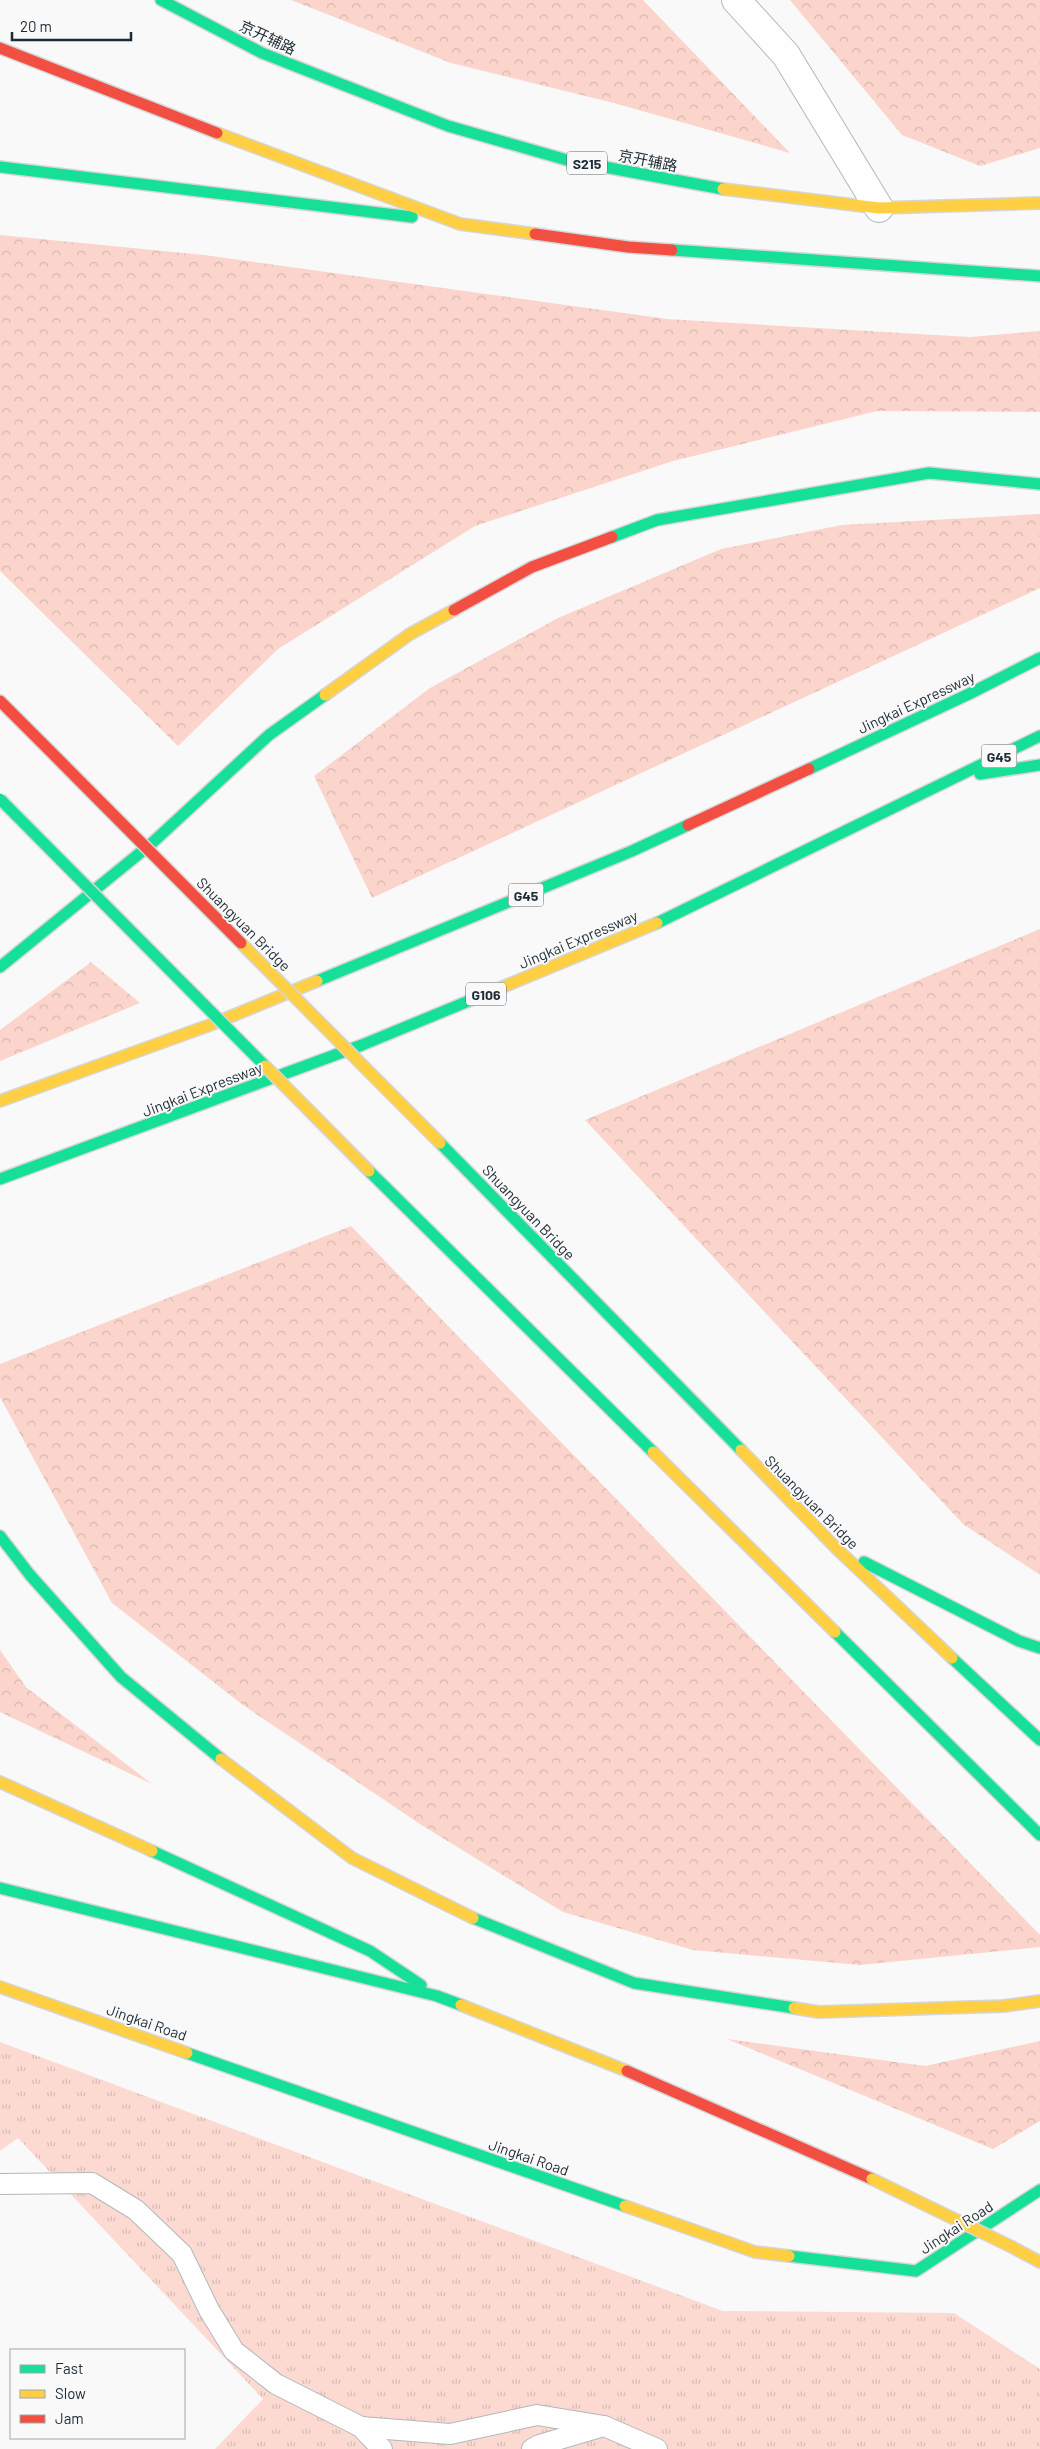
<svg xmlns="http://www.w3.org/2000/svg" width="1040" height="2449" viewBox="0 0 1040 2449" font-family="Barlow,'Noto Sans SC',sans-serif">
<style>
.grass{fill:url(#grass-tufts)}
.forest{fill:url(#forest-crowns)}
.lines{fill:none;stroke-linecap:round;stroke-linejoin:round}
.lane-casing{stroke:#b2b8bc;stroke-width:22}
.street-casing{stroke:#b2b8bc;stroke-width:30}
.fast-casing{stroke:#d4d6d8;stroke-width:14}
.slow-casing{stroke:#d4d6d8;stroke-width:14}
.jam-casing{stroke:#d4d6d8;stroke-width:14}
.lane{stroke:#fefefe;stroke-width:20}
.street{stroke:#fefefe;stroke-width:28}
.fast{stroke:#16e098;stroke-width:11}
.slow{stroke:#ffcf43;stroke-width:11}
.jam{stroke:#f24e42;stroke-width:11}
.fast-bridge-casing{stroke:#d4d6d8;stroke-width:14;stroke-linecap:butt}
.slow-bridge-casing{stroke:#d4d6d8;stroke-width:14;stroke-linecap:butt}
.jam-bridge-casing{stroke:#d4d6d8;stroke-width:14;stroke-linecap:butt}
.fast-bridge{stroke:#16e098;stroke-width:11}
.slow-bridge{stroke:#ffcf43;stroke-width:11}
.jam-bridge{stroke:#f24e42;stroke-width:11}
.labels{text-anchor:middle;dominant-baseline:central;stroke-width:4;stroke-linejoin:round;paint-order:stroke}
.shield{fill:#f9f9f9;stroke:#606970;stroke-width:1}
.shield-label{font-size:14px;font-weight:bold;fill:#1e2b35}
.street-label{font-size:15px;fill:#1e2b35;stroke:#f9f9f9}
</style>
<defs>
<pattern id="grass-tufts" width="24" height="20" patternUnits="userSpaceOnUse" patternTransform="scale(1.25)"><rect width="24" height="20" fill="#fcdad2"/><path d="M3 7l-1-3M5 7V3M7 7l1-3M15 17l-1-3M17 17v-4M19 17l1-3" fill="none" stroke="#d8bbb5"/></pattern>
<pattern id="forest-crowns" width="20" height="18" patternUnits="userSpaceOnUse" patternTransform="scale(1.25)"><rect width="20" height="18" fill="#fbd5cc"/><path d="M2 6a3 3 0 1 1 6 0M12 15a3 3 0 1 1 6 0" fill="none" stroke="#d7b7b0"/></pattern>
</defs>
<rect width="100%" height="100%" fill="#f9f9f9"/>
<path class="grass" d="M0,2042L723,2311L954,2313L1040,2369V2449H215L263,2399L18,2138L0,2151Z"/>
<g class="forest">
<path d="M291,0H643L790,153L614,103L451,63Z"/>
<path d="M790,0H1040V148L980,166L902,135Z"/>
<path d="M0,235L204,255L667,319L970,337L1040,331V412L877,411L673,461L475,526L278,649L178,746L0,571Z"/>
<path d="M1040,514V588L372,898L314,776L430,688L558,618L721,549L842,525Z"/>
<path d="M1040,929V1575L963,1524L585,1120Z"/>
<path d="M91,962L140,1003L0,1061V1030Z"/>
<path d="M351,1226L1040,1935V1947L860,1965L693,1950L563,1912L420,1824L243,1705L112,1603L0,1397V1364Z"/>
<path d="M0,1650L26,1687L152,1784L0,1712Z"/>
<path d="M727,2039L925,2066L1040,2041V2121L993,2149Z"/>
</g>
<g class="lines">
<g class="lane-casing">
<g id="lane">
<path d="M0,2184L92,2183L136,2210L182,2254L209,2310L234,2351L276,2384L361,2427L382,2449"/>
<path d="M361,2427L450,2434L537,2415L604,2426"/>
<path d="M532,2449L539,2445L604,2426L657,2449"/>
</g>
</g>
<g class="street-casing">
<path id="street" d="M736,0L786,55L879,208"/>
</g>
<g class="fast-casing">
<g id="fast">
<path d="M161,0L262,53L448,126L567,160L723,189"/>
<path d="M0,167L412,217"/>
<path d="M672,250L1040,276"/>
<path d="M612,537L657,520L929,473L1040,484"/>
<path d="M809,769L969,694L1040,658"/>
<path d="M980,774L1040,765"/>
<path d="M657,923L1040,736"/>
<path d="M0,967L151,844L269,735L325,695"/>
<path d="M317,981L632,851L688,825"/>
<path d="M440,1143L741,1450"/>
<path d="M369,1171L653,1452"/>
<path d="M0,1179L362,1045L476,998"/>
<path d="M0,1536L30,1575L121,1677L221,1759"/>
<path d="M864,1562L1019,1641L1040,1648"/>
<path d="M835,1632L1040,1835"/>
<path d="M952,1658L1040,1740"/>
<path d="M152,1851L370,1951L421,1985"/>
<path d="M0,1888L437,1996L461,2005"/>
<path d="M473,1918L634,1983L794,2008"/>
<path d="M187,2053L625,2206"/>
<path d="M789,2256L916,2271L1040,2190"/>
</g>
</g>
<g class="slow-casing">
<g id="slow">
<path d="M217,133L460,224L535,234"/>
<path d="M723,189L879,208L1040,203"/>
<path d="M325,695L410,634L454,610"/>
<path d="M476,998L657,923"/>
<path d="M0,1101L210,1025L317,981"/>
<path d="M741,1450L837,1549L952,1658"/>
<path d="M653,1452L835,1632"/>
<path d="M221,1759L352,1858L473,1918"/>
<path d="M0,1782L152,1851"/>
<path d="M0,1987L187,2053"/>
<path d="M461,2005L627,2071"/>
<path d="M794,2008L819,2012L1004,2006L1040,2001"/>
<path d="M625,2206L755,2252L789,2256"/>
<path d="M1012,2247L1040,2262"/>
</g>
</g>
<g class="jam-casing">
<g id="jam">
<path d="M0,48L217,133"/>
<path d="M535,234L628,247L672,250"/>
<path d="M454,610L532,567L612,537"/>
<path d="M0,701L62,763"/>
<path d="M688,825L809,769"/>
<path d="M627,2071L872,2179"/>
</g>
</g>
<use href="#lane" class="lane"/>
<use href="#street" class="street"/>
<use href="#fast" class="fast"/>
<use href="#slow" class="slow"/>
<use href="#jam" class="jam"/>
<g class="fast-bridge-casing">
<path id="fast-bridge" d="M0,799L265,1066"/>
</g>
<g class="slow-bridge-casing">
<g id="slow-bridge">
<path d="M241,943L440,1143"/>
<path d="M265,1066L369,1171"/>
<path d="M872,2179L1012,2247"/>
</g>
</g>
<g class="jam-bridge-casing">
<path id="jam-bridge" d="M62,763L241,943"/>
</g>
<use href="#fast-bridge" class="fast-bridge"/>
<use href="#slow-bridge" class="slow-bridge"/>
<use href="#jam-bridge" class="jam-bridge"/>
</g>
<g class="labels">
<g class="shield">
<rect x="567" y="151.5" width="40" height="23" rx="4"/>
<rect x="981.5" y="744.5" width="35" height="23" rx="4"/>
<rect x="508.5" y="883.5" width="35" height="23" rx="4"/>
<rect x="466" y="982.5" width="40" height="23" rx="4"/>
</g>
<g class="shield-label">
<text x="587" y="163">S215</text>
<text x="999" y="756">G45</text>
<text x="526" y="895">G45</text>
<text x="486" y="994">G106</text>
</g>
<g class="street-label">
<text transform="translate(268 37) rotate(25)">京开辅路</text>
<text transform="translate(648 160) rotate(11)">京开辅路</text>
<text transform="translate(916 702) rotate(-25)">Jingkai Expressway</text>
<text transform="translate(244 924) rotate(45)">Shuangyuan Bridge</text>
<text transform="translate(578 939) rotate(-23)">Jingkai Expressway</text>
<text transform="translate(202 1089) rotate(-21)">Jingkai Expressway</text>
<text transform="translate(529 1212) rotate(46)">Shuangyuan Bridge</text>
<text transform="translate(812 1502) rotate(45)">Shuangyuan Bridge</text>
<text transform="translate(147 2022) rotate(19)">Jingkai Road</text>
<text transform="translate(529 2157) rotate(19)">Jingkai Road</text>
<text transform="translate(956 2227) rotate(-33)">Jingkai Road</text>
</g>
</g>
<rect x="10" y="2349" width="175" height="90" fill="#f9f9f9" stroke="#a1a7ab"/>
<rect x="20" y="2365" width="25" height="8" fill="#16e098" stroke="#a1a7ab"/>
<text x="55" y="2374" font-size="15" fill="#1e2b35">Fast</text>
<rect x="20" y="2390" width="25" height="8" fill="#ffcf43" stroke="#a1a7ab"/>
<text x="55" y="2399" font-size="15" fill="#1e2b35">Slow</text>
<rect x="20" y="2415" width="25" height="8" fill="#f24e42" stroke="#a1a7ab"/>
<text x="55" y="2424" font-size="15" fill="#1e2b35">Jam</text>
<path d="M12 32v8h119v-8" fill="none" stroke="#1e2b35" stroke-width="2.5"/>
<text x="20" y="32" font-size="15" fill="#1e2b35" stroke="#f9f9f9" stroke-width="4" paint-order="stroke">20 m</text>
</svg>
